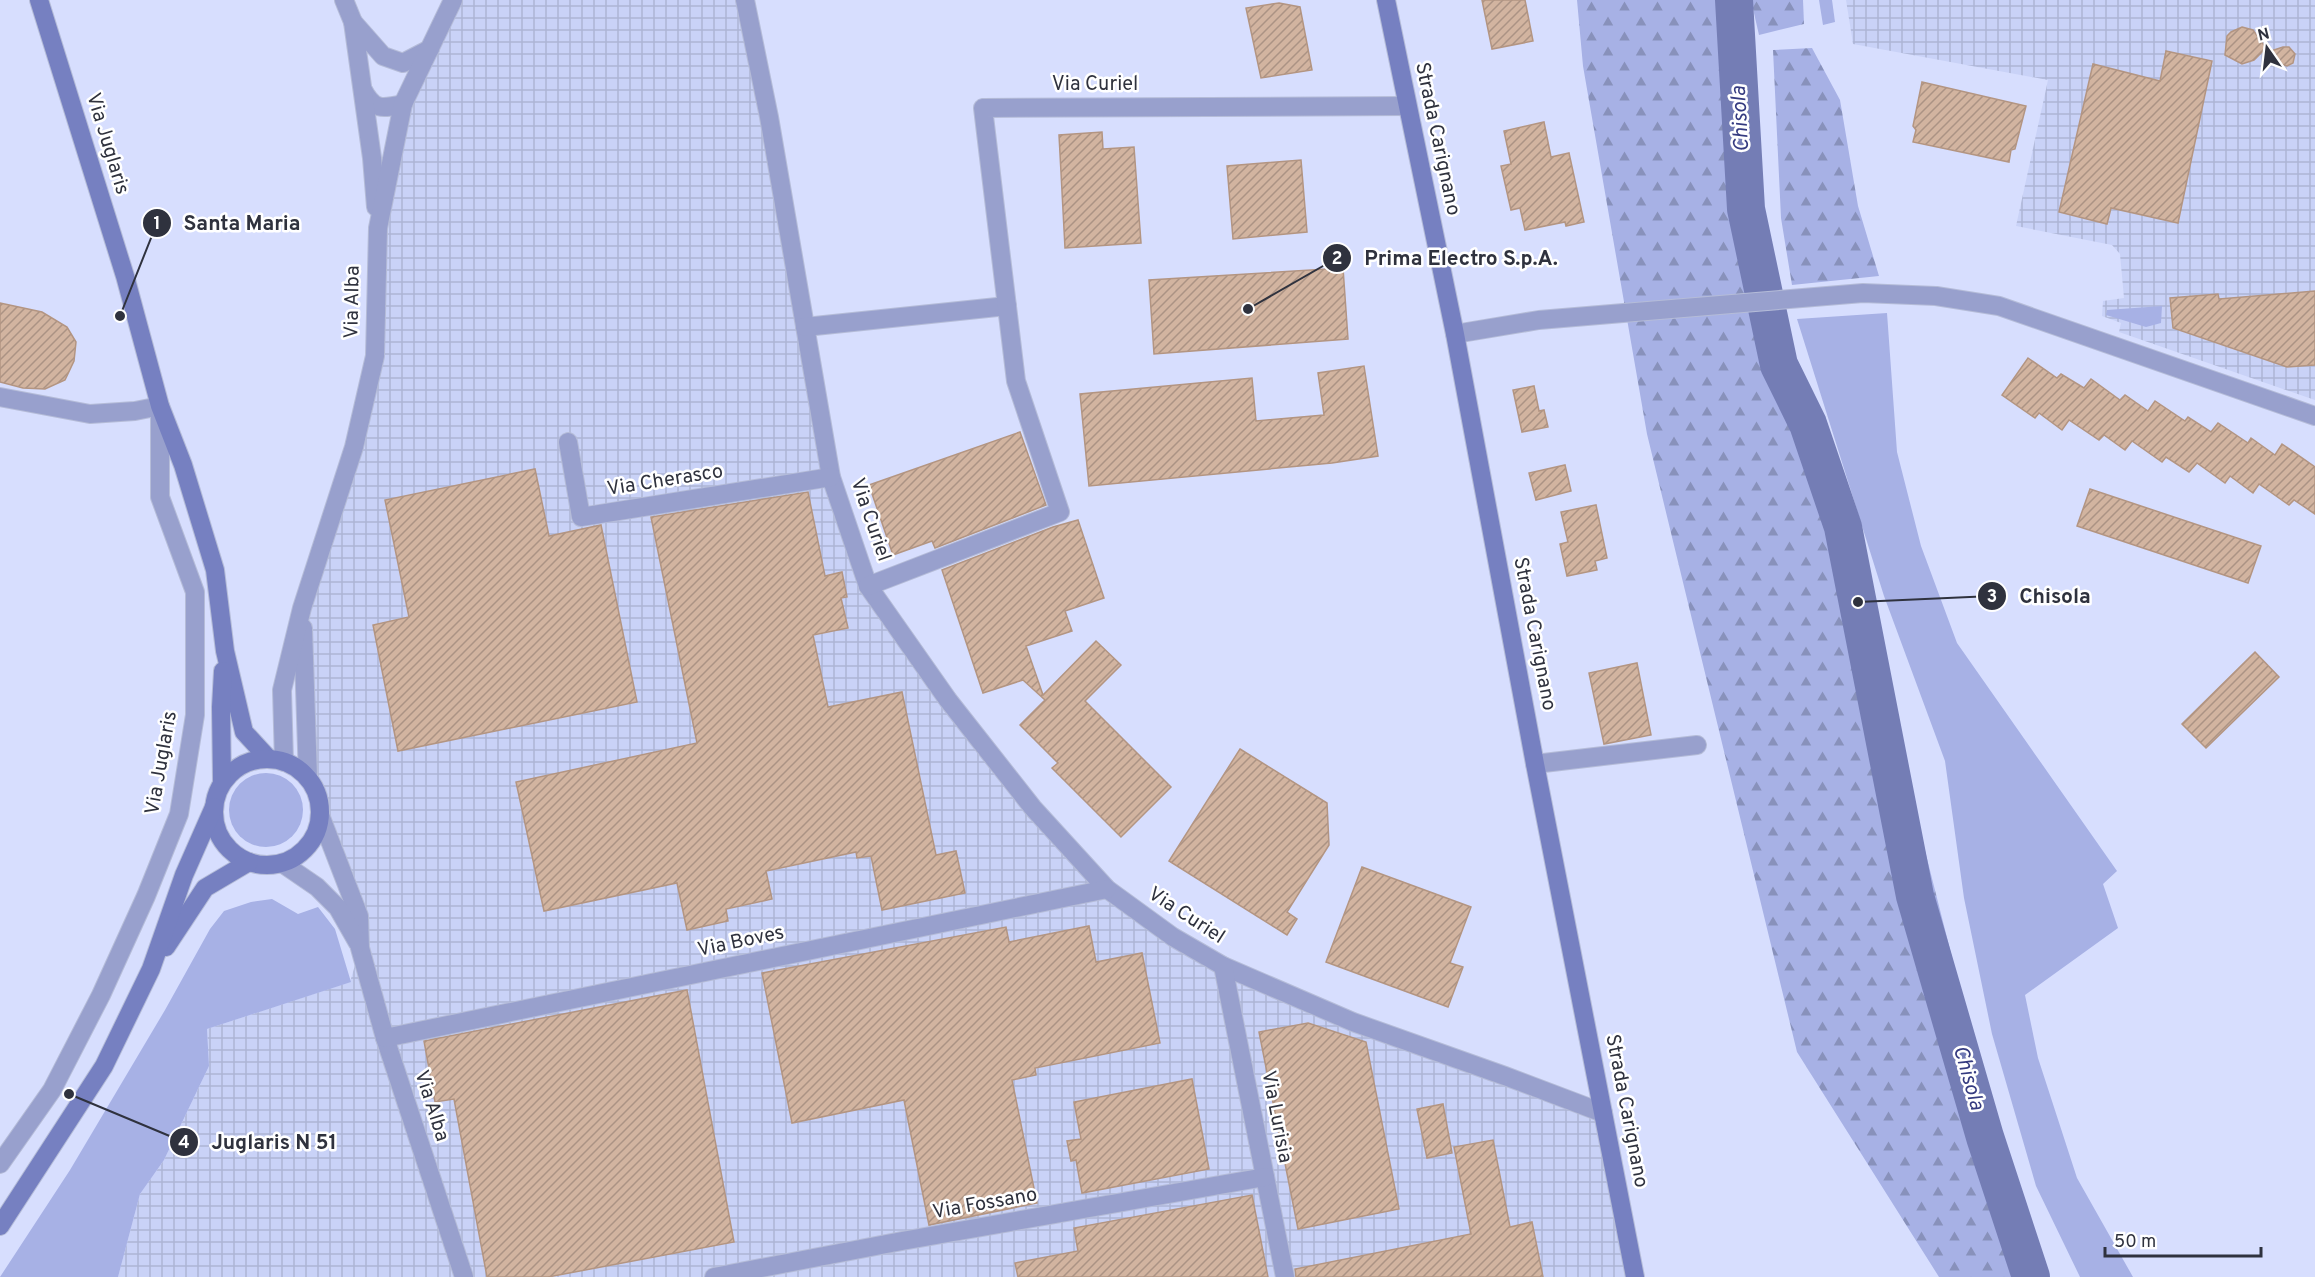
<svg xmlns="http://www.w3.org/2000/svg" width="2315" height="1277" viewBox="0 0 2315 1277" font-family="Overpass,sans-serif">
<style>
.industrial{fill:url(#industrial-grid)}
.green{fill:#a7b1e5}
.forest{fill:url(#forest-firs)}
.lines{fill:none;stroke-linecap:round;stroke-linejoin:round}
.river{stroke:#747db5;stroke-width:38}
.building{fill:url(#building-hatch);stroke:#b39582;stroke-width:1.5}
.street-casing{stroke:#b5bcd8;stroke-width:20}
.secondary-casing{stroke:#b5bcd8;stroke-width:20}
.street{stroke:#98a0cd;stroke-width:18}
.secondary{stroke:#7680c1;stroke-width:18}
.labels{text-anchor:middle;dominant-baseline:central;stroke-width:5;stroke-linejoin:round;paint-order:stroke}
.street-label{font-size:20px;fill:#2f323e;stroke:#fff}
.water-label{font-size:21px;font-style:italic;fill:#353b80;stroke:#fff}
.leader{fill:none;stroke:#2f323e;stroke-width:2}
.callout-dot{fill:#2f323e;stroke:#fff;stroke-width:2}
.mark-label{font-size:18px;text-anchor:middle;font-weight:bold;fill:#fff}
.callout-label{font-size:21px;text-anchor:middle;font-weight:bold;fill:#2f323e;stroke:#fff;stroke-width:5;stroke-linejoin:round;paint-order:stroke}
</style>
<defs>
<pattern id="industrial-grid" width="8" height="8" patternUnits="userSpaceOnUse" patternTransform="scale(1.5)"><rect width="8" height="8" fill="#c9d2f7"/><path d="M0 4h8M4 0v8" fill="none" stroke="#adb5d5"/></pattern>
<pattern id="forest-firs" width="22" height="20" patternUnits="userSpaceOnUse" patternTransform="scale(1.5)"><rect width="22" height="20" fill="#a7b1e5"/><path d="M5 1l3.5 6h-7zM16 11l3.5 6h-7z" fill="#8891bb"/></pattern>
<pattern id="building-hatch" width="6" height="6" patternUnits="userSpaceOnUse" patternTransform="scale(1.5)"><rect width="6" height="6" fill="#d2b4a0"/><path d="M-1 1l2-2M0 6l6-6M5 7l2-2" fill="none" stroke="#ab9384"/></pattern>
</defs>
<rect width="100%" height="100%" fill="#d7defe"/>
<g class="industrial">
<path d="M453,0H745L831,477L868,586L1107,889L1223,966L1603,1113L1635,1277H118L140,1194L164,1160L209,1066L207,1029L350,982L360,948L320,815L319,802L315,790L308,778L302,608L375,356L378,228L403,104Z"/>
<path d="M1846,0H2315V400L2119,332L2121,323L2102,316L2103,301L2124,298L2120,254L2112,245L2016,226L2048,80L1853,44Z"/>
</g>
<g class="green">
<path d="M1819,0H1832L1835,22L1823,25Z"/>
<path d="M2162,306L2161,323L2146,327L2106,315L2107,310Z"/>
<path d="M1887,313L1897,452L1921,546L1957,643L2117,871L2103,884L2118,928L2025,995L2038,1058L2077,1178L2133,1277H2080L2036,1186L1992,1034L1964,898L1945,761L1884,596L1797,319Z"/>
<circle cx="266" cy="810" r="37"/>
<path d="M272,899L298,914L318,907L335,929L351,982L207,1029L209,1066L164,1160L140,1194L118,1277H0L70,1170L165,1010L210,929L224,911L251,902Z"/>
</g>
<g class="forest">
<path d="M1577,0H1734L1746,209L1779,365L1843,527L2033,1277H1939L1797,1052L1647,434L1583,66Z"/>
<path d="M1751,0H1803L1804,24L1759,35Z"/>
<path d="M1812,48L1840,100L1858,206L1879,276L1792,285L1781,218L1773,50Z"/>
</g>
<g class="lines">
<path class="river" d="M1734,0L1746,209L1779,365L1808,424L1843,527L1915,896L1985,1137L2031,1277"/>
</g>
<g class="building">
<path d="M1482,0H1525L1533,41L1492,49Z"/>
<path d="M1279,3L1300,7L1312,70L1261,78L1246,8Z"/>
<path d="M2242,27L2253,30L2266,48L2254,60L2242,64L2225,55L2227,36L2231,32Z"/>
<path d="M2283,47H2289L2295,54L2293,63L2287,66L2278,63L2271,51Z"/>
<path d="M2166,51L2212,61L2178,223L2111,208L2107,224L2059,212L2093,64L2160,81Z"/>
<path d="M1922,82L2026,106L2015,149L2011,150L2009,162L1913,142L1916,130L1913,126Z"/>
<path d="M1544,122L1551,157L1569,153L1584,222L1566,226L1565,222L1525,230L1520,208L1511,210L1501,166L1511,164L1504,131Z"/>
<path d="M1102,132L1103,149L1134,147L1141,243L1065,248L1059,135Z"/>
<path d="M1301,160L1307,232L1233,239L1227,166Z"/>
<path d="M1343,268L1348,339L1154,354L1149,280Z"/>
<path d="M2315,291V365L2287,367L2173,328L2170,298L2218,294L2219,299Z"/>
<path d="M0,303L42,312L67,327L76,342L74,361L65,380L45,389L23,388L0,382Z"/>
<path d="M2028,358L2057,378L2061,374L2084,388L2091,379L2120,400L2125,395L2148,411L2155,401L2185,421L2188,417L2211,432L2218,423L2248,443L2251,438L2275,455L2282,444L2315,467V514L2294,500L2289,505L2259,484L2253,493L2230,476L2225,483L2197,463L2189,472L2166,457L2162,462L2132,441L2125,450L2104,435L2099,440L2069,420L2062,430L2039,413L2035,418L2002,395Z"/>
<path d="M1364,366L1378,456L1332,463L1089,486L1080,394L1252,378L1256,421L1324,415L1318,373Z"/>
<path d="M1534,386L1539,411L1544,410L1548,427L1522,432L1513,390Z"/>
<path d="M1020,432L1046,505L935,548L932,541L893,555L869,485Z"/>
<path d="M1565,465L1571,491L1536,500L1529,473Z"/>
<path d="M535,469L549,536L601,525L637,702L398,751L373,625L409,617L385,500Z"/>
<path d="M2090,489L2261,546L2248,583L2077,526Z"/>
<path d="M808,492L825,576L842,572L847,597L841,598L848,628L813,635L828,707L902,692L936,855L956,851L965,893L882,910L871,856L857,858L856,852L766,871L772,899L726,909L728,921L687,930L677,883L544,911L516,782L697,743L651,517Z"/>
<path d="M1596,505L1607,558L1595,561L1597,570L1567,576L1560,544L1568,542L1561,512Z"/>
<path d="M1078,520L1104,598L1065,611L1072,631L1026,646L1043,695L1096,641L1121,665L1085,701L1171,787L1121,837L1052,768L1058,763L1020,725L1045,700L1023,680L983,693L942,570L1053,527Z"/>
<path d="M2255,652L2279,677L2206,748L2182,724Z"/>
<path d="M1637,663L1651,735L1604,744L1589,673Z"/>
<path d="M1240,749L1327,803L1329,845L1287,912L1297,919L1287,935L1169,861Z"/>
<path d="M1362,867L1471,907L1450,963L1463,967L1448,1007L1326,962Z"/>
<path d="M1089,926L1096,962L1142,953L1160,1043L1035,1068L1036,1075L1012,1080L1037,1203L929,1225L904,1100L792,1123L762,973L1006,927L1009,942Z"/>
<path d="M687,990L734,1242L548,1277H487L454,1099L435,1102L424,1041Z"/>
<path d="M1308,1023L1366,1042L1399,1209L1298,1229L1259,1032Z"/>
<path d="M1192,1079L1209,1169L1082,1193L1076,1160L1071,1161L1067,1141L1081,1139L1074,1102Z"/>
<path d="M1443,1104L1452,1153L1427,1158L1417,1109Z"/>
<path d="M1493,1140L1510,1227L1532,1222L1543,1277H1296L1295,1269L1471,1234L1454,1147Z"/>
<path d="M1252,1195L1268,1277H1018L1015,1263L1078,1251L1074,1228Z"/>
</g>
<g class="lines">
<g class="street-casing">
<g id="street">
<path d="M344,0L353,22"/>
<path d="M745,0L769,117L831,477L868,586L948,700L1033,808L1107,889L1173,937L1223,966L1353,1022L1505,1076L1603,1113"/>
<path d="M363,90C374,110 381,109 403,104"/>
<path d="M376,207L372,158L353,22L383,56L403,63L430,49"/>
<path d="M805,327L1007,306"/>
<path d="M1455,334L1539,320L1863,293L1936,296L1999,306L2315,416"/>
<path d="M0,397L90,414L135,411L160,406V497L195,592V715L179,814L146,896L101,995L52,1090L0,1164"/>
<path d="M568,442L581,517L831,477"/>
<path d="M868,586L1060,512L1016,381L983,108L1407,106"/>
<path d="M303,628L308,778"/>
<path d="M284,762L282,690L302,608L354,447L375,356L378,228L403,104L453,0"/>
<path d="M1535,764L1697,745"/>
<path d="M320,815L359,916L360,948L385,1038L464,1277"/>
<path d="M282,863L317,887L338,908L358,943"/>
<path d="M1223,966L1285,1277"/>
<path d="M385,1038L1107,889"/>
<path d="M714,1277L902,1241L1265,1177"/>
</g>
</g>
<g class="secondary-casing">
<g id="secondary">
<path d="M39,0L125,276L160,406L183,465L215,570L225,651L244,732L269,759"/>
<path d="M1386,0L1455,334L1535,764L1635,1277"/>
<circle cx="267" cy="812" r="53"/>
<path d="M222,783L221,707L223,671"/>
<path d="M166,947L205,888L249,862"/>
<path d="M0,1226L104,1066L151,969L184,875L214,807"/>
</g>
</g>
<use href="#street" class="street"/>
<use href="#secondary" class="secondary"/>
</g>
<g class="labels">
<g class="street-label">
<text x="1095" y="85">Via Curiel</text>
<text transform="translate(1437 139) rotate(78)">Strada Carignano</text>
<text transform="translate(107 144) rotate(73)">Via Juglaris</text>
<text transform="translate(353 302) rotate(-89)">Via Alba</text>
<text transform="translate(665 481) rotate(-9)">Via Cherasco</text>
<text transform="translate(870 520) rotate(71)">Via Curiel</text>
<text transform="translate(1534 634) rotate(79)">Strada Carignano</text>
<text transform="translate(162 763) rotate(-80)">Via Juglaris</text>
<text transform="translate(1186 916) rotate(33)">Via Curiel</text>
<text transform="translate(741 942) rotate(-12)">Via Boves</text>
<text transform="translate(431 1106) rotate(72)">Via Alba</text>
<text transform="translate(1626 1111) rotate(79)">Strada Carignano</text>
<text transform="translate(1276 1117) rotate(79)">Via Lurisia</text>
<text transform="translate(985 1204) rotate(-10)">Via Fossano</text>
</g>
<g class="water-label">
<text transform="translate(1741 119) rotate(-93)">Chisola</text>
<text transform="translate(1968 1078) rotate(74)">Chisola</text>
</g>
</g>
<path class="leader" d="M120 316L157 223M1248 309L1337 258M1858 602L1992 596M69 1094L184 1142"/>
<g class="callout-dot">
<circle cx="120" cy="316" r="6"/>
<circle cx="1248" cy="309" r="6"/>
<circle cx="1858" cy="602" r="6"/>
<circle cx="69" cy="1094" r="6"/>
<circle cx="157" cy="223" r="15"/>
<circle cx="1337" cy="258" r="15"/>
<circle cx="1992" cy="596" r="15"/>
<circle cx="184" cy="1142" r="15"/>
</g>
<g class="mark-label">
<text x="157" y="229">1</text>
<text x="1337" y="264">2</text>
<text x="1992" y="602">3</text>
<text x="184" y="1148">4</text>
</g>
<g class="callout-label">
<text x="242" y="230">Santa Maria</text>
<text x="1461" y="265">Prima Electro S.p.A.</text>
<text x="2055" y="603">Chisola</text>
<text x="274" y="1149">Juglaris N 51</text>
</g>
<g transform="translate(2267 48) rotate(346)" stroke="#ffffff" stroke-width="4.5" paint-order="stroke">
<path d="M0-4.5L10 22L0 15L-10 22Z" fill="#2f323e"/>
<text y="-9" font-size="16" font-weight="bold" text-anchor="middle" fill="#2f323e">N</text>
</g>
<path d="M2105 1247v9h156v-9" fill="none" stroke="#2f323e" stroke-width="3"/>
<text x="2114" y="1247" font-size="18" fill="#2f323e" stroke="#ffffff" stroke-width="4.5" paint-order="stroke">50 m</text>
</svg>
